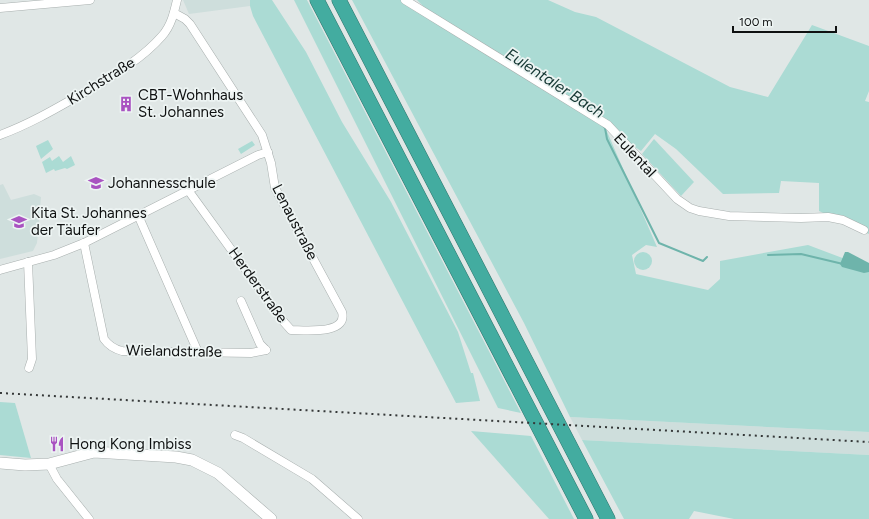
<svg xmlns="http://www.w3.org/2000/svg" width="869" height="519" viewBox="0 0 869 519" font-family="Figtree,sans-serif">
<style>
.built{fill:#cededc}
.green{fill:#abdbd4}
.water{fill:#6eb4ab}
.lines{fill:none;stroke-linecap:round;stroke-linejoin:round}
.stream{stroke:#6eb4ab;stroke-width:2}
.minor-casing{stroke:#a8afae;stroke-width:9}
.secondary-casing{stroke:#a8afae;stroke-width:12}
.motorway-casing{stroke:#31766e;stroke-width:15}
.minor{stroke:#fff;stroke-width:8}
.secondary{stroke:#fff;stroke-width:11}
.motorway{stroke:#43aca0;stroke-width:14}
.rail{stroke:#353838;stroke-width:2;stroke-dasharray:2 4;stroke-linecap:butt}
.labels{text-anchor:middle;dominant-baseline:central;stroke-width:3.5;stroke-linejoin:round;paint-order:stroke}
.street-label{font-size:15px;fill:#0f1111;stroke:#edf4f3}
.poi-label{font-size:15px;fill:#0f1111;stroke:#edf4f3;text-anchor:start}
.water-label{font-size:16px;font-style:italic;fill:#143733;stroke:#edf4f3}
</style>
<rect width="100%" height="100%" fill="#e0e7e6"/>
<g class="built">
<path d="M183,0H250V6L189,14Z"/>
<path d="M3,184L11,200L34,194L41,197L37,243L33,251L0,259V185Z"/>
<path d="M570,417L869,432V455L582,440Z"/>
</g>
<g class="green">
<path d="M250,0H272L306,52L342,122L391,202L458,332L471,373H473L480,401L456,403L253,16L250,6Z"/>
<path d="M294,0H307L521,413L498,408Z"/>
<path d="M352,0H402L419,13L424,7L417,0H548L575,12L596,17L730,87L768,97L812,25L869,46V91L865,101L869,102V234L819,211V183L781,181L779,193L723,194L676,149L655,134L641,151L605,127L657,247L646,245L632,255L636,274L708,290L720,279V261L808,245L869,268V432L570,417L524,323Z"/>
<path d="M654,139L694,182L681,196L642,154Z"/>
<path d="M48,140L53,149L41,159L36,146Z"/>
<path d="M252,141L255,145L241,154L238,149Z"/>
<path d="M59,156L63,162L71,156L75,165L67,169L65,168L55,171L54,169L46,173L42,162L50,157L52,161Z"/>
<circle cx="643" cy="261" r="9"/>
<path d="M0,402L15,403L31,458L0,455Z"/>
<path d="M471,431L531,436L574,519H549Z"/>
<path d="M582,440L869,455V519H734L694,511L689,519H624Z"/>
</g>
<path class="water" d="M845,252H848L869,263V272L864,273L842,267L840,264Z"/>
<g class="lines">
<g class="stream">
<path d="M602,125L605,128L607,139L659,243L703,261L707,257"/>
<path d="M768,255L801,254L843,264"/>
</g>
<g class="minor-casing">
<g id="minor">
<path d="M405,0L608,125L677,199L690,208L699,211L729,216L801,218L828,217L843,220L864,230"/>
<path d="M0,8L90,0"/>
<path d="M174,13L185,19L190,24L262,135L271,163L275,188L342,312C348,335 305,330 291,330L283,321L188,190"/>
<path d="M0,135C30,124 57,108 85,92C112,76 141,60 162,36C171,26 174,13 177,0"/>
<path d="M138,215L198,352"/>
<path d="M84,243L104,339C109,346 114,349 122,351L251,353L266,350"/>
<path d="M28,262L32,359L29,368"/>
<path d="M0,270L54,255L84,243L258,155L268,152"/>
<path d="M241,301L260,344L266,350"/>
<path d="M235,435L243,438L312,479L358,519"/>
<path d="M49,464L57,479L89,519"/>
</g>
</g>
<g class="secondary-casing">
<path id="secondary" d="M0,463L25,465L49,464L94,452L176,457L192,460L218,473L271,519"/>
</g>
<g class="motorway-casing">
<g id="motorway">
<path d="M317,0L586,519"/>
<path d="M339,0L608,519"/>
</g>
</g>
<use href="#minor" class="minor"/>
<use href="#secondary" class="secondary"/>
<use href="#motorway" class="motorway"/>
<path class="rail" d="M0,393L869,442"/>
</g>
<defs>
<g id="building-bare" transform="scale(1.2)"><path d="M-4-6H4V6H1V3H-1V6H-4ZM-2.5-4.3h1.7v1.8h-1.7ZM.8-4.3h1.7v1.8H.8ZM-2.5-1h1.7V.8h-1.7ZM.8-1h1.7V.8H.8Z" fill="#a953c1" stroke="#edf4f3" stroke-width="2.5" paint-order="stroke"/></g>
<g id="school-bare" transform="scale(1.2)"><path d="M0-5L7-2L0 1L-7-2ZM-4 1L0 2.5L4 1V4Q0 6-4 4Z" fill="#a953c1" stroke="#edf4f3" stroke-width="2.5" paint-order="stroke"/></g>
<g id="restaurant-bare" transform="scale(1.2)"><path d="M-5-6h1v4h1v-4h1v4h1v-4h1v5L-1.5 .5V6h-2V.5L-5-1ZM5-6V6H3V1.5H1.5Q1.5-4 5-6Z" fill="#a953c1" stroke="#edf4f3" stroke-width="2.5" paint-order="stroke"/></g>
</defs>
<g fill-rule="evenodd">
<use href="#building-bare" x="126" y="104"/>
<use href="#school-bare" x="96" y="183"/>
<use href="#school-bare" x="19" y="222"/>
<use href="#restaurant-bare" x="57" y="444"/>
</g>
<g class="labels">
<g class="street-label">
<text transform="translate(101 81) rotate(-32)">Kirchstraße</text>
<text transform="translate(635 155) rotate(47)">Eulental</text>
<text transform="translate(295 222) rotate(63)">Lenaustraße</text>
<text transform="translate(258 285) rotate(54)">Herderstraße</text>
<text transform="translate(174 351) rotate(1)">Wielandstraße</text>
</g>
<g class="poi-label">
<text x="138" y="95">CBT-Wohnhaus<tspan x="138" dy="17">St. Johannes</tspan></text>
<text x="108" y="183">Johannesschule</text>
<text x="31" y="213">Kita St. Johannes<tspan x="31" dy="17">der Täufer</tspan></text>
<text x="69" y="444">Hong Kong Imbiss</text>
</g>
<g class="water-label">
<text transform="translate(555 83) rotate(33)">Eulentaler Bach</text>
</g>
</g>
<path d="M733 26v6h103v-6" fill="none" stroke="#0f1111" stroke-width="2"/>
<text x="739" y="26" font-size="12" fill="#0f1111" stroke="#edf4f3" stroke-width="3" paint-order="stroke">100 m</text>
</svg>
